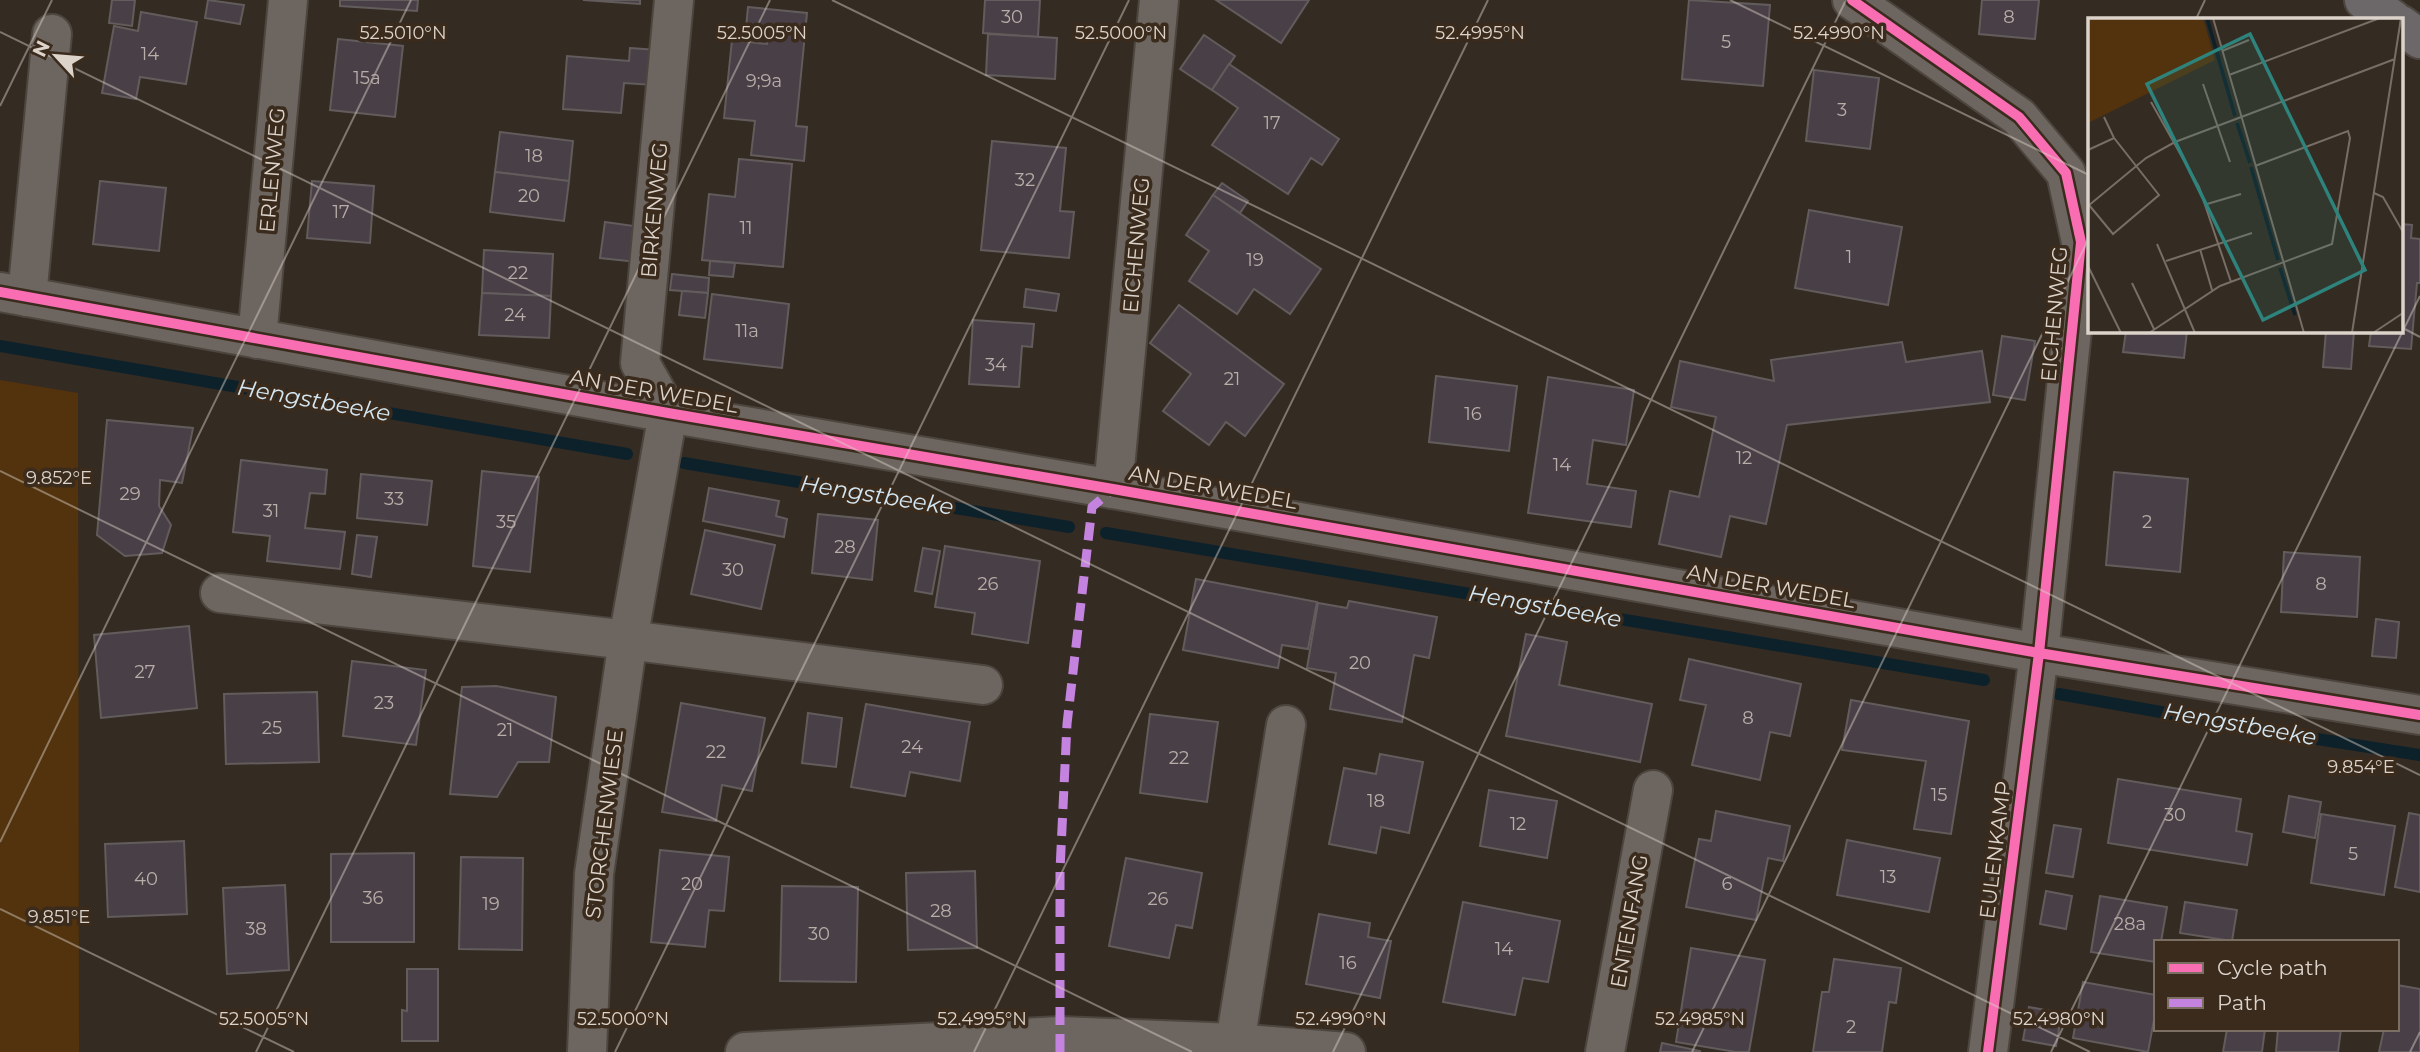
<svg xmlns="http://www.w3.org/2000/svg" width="2420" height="1052" viewBox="0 0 2420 1052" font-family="Montserrat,sans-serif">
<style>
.green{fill:#52330d}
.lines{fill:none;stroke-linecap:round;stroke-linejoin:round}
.stream{stroke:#0d212b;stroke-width:12}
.building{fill:#493f46;stroke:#625c5c;stroke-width:2}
.minor-casing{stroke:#4d463f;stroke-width:42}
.major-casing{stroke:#4d463f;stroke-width:42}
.minor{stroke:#6d6660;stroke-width:38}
.major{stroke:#6c6768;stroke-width:38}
.quiet{stroke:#c483df;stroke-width:9;stroke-dasharray:18 9;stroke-linecap:butt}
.cycleway-casing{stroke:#3a2b1d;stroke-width:15}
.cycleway{stroke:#f96db3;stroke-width:10}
.ticks{fill:none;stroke:#dcd3ca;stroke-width:2;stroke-opacity:0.45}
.labels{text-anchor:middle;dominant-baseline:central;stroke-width:7;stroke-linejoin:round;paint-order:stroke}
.number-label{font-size:18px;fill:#b7aea9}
.street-label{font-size:21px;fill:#dcd3ca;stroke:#3a2b1d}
.water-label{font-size:23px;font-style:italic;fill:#d3e6f1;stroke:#3a2b1d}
.inset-river{fill:none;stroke:#0d212b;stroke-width:3.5}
.inset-road{fill:none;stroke:#776e66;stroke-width:2}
.view{fill:#2e847c;fill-opacity:0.15;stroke:#2e847c;stroke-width:3.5}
.inset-edge{fill:none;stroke:#dcd3ca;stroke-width:3.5}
.ticks-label{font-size:18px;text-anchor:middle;fill:#dcd3ca;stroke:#3a2b1d;stroke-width:7;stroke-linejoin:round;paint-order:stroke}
</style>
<rect width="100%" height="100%" fill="#342b23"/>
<path class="green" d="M0,380L78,393L79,1052H0Z"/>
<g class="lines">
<g class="stream">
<path d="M0,346L627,454"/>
<path d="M684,463L1069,527"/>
<path d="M1106,533L1984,680"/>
<path d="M2059,694L2285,734L2420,755"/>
</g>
</g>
<g class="building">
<path d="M112,0H135L132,26L109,23Z"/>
<path d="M208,0L244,5L240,24L205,18Z"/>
<path d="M340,0H418L417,11L340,6Z"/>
<path d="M583,0H640V4Z"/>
<path d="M985,0H1040L1038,37L983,33Z"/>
<path d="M1216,0H1309L1281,43Z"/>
<path d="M1689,0L1770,5L1763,86L1682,79Z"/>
<path d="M1982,0H2039L2035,39L1979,34Z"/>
<path d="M748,7L807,13L796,126L807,127L804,161L751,155L755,121L724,118L732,40L767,44L768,31L746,28Z"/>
<path d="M141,12L197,22L186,84L140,77L136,99L102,93L114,26L138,31Z"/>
<path d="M988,34L1057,38L1055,79L986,75Z"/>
<path d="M1204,35L1235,56L1212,90L1180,69Z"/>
<path d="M338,39L403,46L395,117L330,110Z"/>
<path d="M630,48L657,50L654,85L624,83L621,113L563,109L567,56L629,61Z"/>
<path d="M1229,64L1339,139L1322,165L1311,158L1288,194L1212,145L1238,108L1212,90Z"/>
<path d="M1814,70L1879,78L1870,149L1806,141Z"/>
<path d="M500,132L573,141L569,181L495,172Z"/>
<path d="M992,141L1066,148L1060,211L1074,212L1069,258L981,250Z"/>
<path d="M739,159L792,164L783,267L702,260L709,194L735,197Z"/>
<path d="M495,172L569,181L564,221L490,212Z"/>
<path d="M100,181L166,188L159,251L93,244Z"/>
<path d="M312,181L374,186L370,243L307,238Z"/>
<path d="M1222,183L1248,201L1240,213L1213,195Z"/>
<path d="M1213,195L1321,269L1290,314L1254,289L1237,314L1189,281L1209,251L1186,235Z"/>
<path d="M1809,210L1902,227L1888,305L1795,288Z"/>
<path d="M605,222L641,227L637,262L600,258Z"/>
<path d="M2401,224L2412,225L2411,238L2420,239V283H2417L2411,349L2369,346L2371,331H2401Z"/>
<path d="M484,250L553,254L551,296L482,293Z"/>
<path d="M710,261L735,263L733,277L709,275Z"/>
<path d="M672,274L709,278L708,293L670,290Z"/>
<path d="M1026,289L1059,294L1056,311L1024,307Z"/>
<path d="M682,291L708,293L705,318L679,315Z"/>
<path d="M482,293L551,296L549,338L479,335Z"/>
<path d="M712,294L789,304L782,368L704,359Z"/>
<path d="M1179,305L1284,384L1245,436L1226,422L1209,445L1163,411L1191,374L1150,343Z"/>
<path d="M973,320L1034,324L1032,347L1022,346L1019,387L969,384Z"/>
<path d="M2126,331H2187L2184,358L2123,352Z"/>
<path d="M2326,331H2354L2351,369L2323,367Z"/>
<path d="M2002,336L2035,341L2025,400L1993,395Z"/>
<path d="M1902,342L1906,362L1982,351L1990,402L1787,425L1766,524L1730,516L1721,557L1659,544L1670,491L1699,497L1716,417L1671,407L1680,361L1774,381L1771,360Z"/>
<path d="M1436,376L1517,386L1509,451L1429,442Z"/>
<path d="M1548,377L1634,390L1626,445L1593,440L1587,484L1636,491L1631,527L1528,513Z"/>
<path d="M107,420L193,428L182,483L160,480L159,506L171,525L162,553L125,556L97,535Z"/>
<path d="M241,460L327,470L325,494L310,493L305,528L345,532L340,569L267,561L270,536L233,532Z"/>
<path d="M482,471L539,477L530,572L473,566Z"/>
<path d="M2114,472L2188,479L2180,572L2106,565Z"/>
<path d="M361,474L432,481L427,525L357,518Z"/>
<path d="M709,488L779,501L776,516L787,519L784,537L703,521Z"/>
<path d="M818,514L878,520L872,580L812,573Z"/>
<path d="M705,530L775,545L761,609L691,594Z"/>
<path d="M357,535L377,537L371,577L352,574Z"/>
<path d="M945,546L1040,561L1028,643L972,634L975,613L935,607Z"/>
<path d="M923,548L940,551L932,594L915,591Z"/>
<path d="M2284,552L2360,557L2357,617L2281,612Z"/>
<path d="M1196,579L1317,602L1308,649L1282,645L1278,668L1183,650Z"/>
<path d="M1349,601L1437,617L1429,658L1414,655L1402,722L1330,709L1336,673L1307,668L1318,603L1347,608Z"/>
<path d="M2376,619L2399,622L2396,658L2372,656Z"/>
<path d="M189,626L197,708L101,718L94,635Z"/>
<path d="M1526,634L1567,642L1559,685L1652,704L1640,762L1506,736Z"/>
<path d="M1689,659L1801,684L1790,736L1770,732L1760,780L1692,765L1706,705L1680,700Z"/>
<path d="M352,661L426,670L416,745L343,736Z"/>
<path d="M496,686L556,697L549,762H518L497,797L450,794L462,687Z"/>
<path d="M317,692L319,762L226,764L224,694Z"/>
<path d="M1851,700L1969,721L1951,834L1914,829L1926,761L1842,750Z"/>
<path d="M681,703L765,718L752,791L722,785L716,821L662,812Z"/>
<path d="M866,704L970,722L960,781L910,772L905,796L851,787Z"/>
<path d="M808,713L842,718L836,767L802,763Z"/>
<path d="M1150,714L1218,722L1207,802L1140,793Z"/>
<path d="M1380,754L1423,762L1409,833L1381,827L1376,853L1329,844L1344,768L1376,774Z"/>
<path d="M2118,779L2241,799L2236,831L2252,834L2247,865L2108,843Z"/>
<path d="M1489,790L1557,801L1547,858L1480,846Z"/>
<path d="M2289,796L2321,802L2315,838L2283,832Z"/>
<path d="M1716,811L1790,826L1783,861L1768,858L1756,920L1686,907L1699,839L1711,841Z"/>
<path d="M2409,813L2420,815V892L2395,887Z"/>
<path d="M2321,814L2395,826L2384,895L2311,883Z"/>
<path d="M2054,825L2081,829L2073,877L2046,873Z"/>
<path d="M1847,840L1940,858L1929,912L1837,895Z"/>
<path d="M184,841L187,914L108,917L105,844Z"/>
<path d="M660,850L729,857L724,911L709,910L705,947L651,942Z"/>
<path d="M414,853V942H331V854Z"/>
<path d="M461,857L523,858L522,950L459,949Z"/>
<path d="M1126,858L1202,873L1192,928L1176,925L1169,958L1109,946Z"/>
<path d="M975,871L977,948L908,950L906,873Z"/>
<path d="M285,885L289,970L227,974L223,888Z"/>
<path d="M782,886L858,887L856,982L780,981Z"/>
<path d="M2046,891L2072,896L2066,929L2040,924Z"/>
<path d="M2100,896L2167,907L2161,942H2156V962L2091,952Z"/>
<path d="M1463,902L1560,921L1548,982L1523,978L1515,1015L1443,1002Z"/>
<path d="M2185,902L2237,910L2232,941L2180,933Z"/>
<path d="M1319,914L1370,923L1368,937L1391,941L1380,998L1306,984Z"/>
<path d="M1691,948L1765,960L1749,1052H1736L1676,1042Z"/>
<path d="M1834,959L1901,968L1896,1003L1889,1002L1882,1052H1813L1822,992H1829Z"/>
<path d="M407,969H438V1041H402V1010L407,1011Z"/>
<path d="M2083,982L2156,995V1009L2148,1052L2073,1038Z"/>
<path d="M2397,985L2420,989V1052H2379L2384,1029H2397Z"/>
<path d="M2029,1007L2062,1013L2056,1046L2023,1040Z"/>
<path d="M2227,1029H2265L2262,1052H2223Z"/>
<path d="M2278,1029H2341L2338,1052H2276Z"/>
<path d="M1662,1043L1700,1051V1052H1660Z"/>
</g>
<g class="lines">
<g class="minor-casing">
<g id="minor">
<path d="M1852,0L2019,117L2066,173L2081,242L2039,653L1988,1052"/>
<path d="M0,292L668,413L1113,489L2039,653L2420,715"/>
<path d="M27,297L52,34"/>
<path d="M257,339L288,0"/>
<path d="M1113,489L1159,0"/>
<path d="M220,593L628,640L983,685"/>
<path d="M1235,1043L1286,725"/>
<path d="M587,1052L594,874L628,640L668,413L640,363L674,0"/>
<path d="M745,1052L1060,1036L1235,1043L1346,1052"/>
<path d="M1605,1052L1653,790"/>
</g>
</g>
<g class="major-casing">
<g id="major">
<path d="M2364,0L2392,19"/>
<path d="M2401,25L2420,39"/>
</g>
</g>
<use href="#minor" class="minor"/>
<use href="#major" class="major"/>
<path class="quiet" d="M1060,1052V870L1067,724L1092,507L1113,489"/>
<g class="cycleway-casing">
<g id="cycleway">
<path d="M1852,0L2019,117L2066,173L2081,242L2039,653L1988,1052"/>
<path d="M0,292L668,413L1113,489L2039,653L2420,715"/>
</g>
</g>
<use href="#cycleway" class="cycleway"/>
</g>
<path class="ticks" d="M832,0L2420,775M1730,0L2089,175M2196,19L2205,0M0,32L2090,1052M0,106L52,0M2401,327L2420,337M0,471L1192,1052M0,842L411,0M0,909L294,1052M256,1052L770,0M615,1052L1129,0M974,1052L1488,0M1333,1052L1846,0M1692,1052L2089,238M2051,1052L2420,296M2410,1052L2420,1032"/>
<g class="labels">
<g class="number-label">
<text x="1012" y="17">30</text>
<text x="2009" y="17">8</text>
<text x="1726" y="42">5</text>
<text x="150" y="54">14</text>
<text x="367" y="78">15a</text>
<text x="764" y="81">9;9a</text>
<text x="1842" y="110">3</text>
<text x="1272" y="123">17</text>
<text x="534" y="156">18</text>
<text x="1025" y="180">32</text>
<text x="529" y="196">20</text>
<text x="341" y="212">17</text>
<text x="746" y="228">11</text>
<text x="1849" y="257">1</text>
<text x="1255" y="260">19</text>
<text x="518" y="273">22</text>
<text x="515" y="315">24</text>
<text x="747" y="331">11a</text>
<text x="996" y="365">34</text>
<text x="1232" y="379">21</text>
<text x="1473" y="414">16</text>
<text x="1744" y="458">12</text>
<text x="1562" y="465">14</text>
<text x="130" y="494">29</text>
<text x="394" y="499">33</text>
<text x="271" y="511">31</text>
<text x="506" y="522">35</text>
<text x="2147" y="522">2</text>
<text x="845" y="547">28</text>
<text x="733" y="570">30</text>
<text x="988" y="584">26</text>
<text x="2321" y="584">8</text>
<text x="1360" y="663">20</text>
<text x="145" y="672">27</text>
<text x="384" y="703">23</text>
<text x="1748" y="718">8</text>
<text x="272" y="728">25</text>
<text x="505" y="730">21</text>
<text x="912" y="747">24</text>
<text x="716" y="752">22</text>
<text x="1179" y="758">22</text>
<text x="1939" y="795">15</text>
<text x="1376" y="801">18</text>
<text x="2175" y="815">30</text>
<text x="1518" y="824">12</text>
<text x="2353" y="854">5</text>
<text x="1888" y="877">13</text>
<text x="146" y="879">40</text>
<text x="692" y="884">20</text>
<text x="1727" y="884">6</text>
<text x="373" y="898">36</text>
<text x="1158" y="899">26</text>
<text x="491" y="904">19</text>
<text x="941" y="911">28</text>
<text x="2130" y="924">28a</text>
<text x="256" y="929">38</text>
<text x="819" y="934">30</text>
<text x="1504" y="949">14</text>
<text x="1348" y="963">16</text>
<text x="1851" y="1027">2</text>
</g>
<g class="street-label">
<text transform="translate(272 170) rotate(-85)">ERLENWEG</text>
<text transform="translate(654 210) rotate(-85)">BIRKENWEG</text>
<text transform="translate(1136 245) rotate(-85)">EICHENWEG</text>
<text transform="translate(2054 314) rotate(-85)">EICHENWEG</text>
<text transform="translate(654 391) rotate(10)">AN DER WEDEL</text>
<text transform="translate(1213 487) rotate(10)">AN DER WEDEL</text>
<text transform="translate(1771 586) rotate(10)">AN DER WEDEL</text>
<text transform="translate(604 824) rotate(-83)">STORCHENWIESE</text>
<text transform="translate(1995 850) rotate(-83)">EULENKAMP</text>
<text transform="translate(1629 921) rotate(-80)">ENTENFANG</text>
</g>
<g class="water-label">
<text transform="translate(314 400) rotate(10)">Hengstbeeke</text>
<text transform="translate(877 495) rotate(9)">Hengstbeeke</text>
<text transform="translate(1545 606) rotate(10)">Hengstbeeke</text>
<text transform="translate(2240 724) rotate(10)">Hengstbeeke</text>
</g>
</g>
<g transform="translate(2088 18)">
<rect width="315" height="315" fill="#342b23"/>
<path d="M0,0H115L127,42L0,105Z" fill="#52330d"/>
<path class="inset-river" d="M119,0L147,98M149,105L162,145M163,149L190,242M192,250L207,297"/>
<path class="inset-road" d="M125,0L216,315M134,33L161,22M141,57L292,0M115,66L142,144M63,84L111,169L143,264M16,99L26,120M0,132L26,120L71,177L25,216L1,187M286,175L295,179L315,214M119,186L153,176M0,188L58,140L87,124L307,41M69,226L107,315M112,231L124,272M78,243L164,215M0,248L33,315M44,265L66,311M61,315L132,268L244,226L262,120L260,113L167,148M264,315L313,0M285,315L315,295"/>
<path class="view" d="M162,16L277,252L175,302L59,66Z"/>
<rect width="315" height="315" class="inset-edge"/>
</g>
<g class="ticks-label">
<text x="403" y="39">52.5010°N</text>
<text x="762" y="39">52.5005°N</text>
<text x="1121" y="39">52.5000°N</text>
<text x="1480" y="39">52.4995°N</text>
<text x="1839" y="39">52.4990°N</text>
<text x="59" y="484">9.852°E</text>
<text x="2361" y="773">9.854°E</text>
<text x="59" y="923">9.851°E</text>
<text x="264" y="1025">52.5005°N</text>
<text x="623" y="1025">52.5000°N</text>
<text x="982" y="1025">52.4995°N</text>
<text x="1341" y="1025">52.4990°N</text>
<text x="1700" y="1025">52.4985°N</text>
<text x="2059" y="1025">52.4980°N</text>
</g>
<rect x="2154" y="940" width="245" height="91" fill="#3a2b1d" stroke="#7b6e62" stroke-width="2"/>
<rect x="2168" y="963" width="35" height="10" fill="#f96db3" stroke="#7b6e62" stroke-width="2"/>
<text x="2217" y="975" font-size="21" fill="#dcd3ca">Cycle path</text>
<rect x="2168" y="998" width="35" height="10" fill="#c483df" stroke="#7b6e62" stroke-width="2"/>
<text x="2217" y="1010" font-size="21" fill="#dcd3ca">Path</text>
<g transform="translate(56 56) rotate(296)" stroke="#3a2b1d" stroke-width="5" paint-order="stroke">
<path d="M0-5L12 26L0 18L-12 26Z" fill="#dcd3ca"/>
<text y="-10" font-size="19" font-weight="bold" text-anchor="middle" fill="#dcd3ca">N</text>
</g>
</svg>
